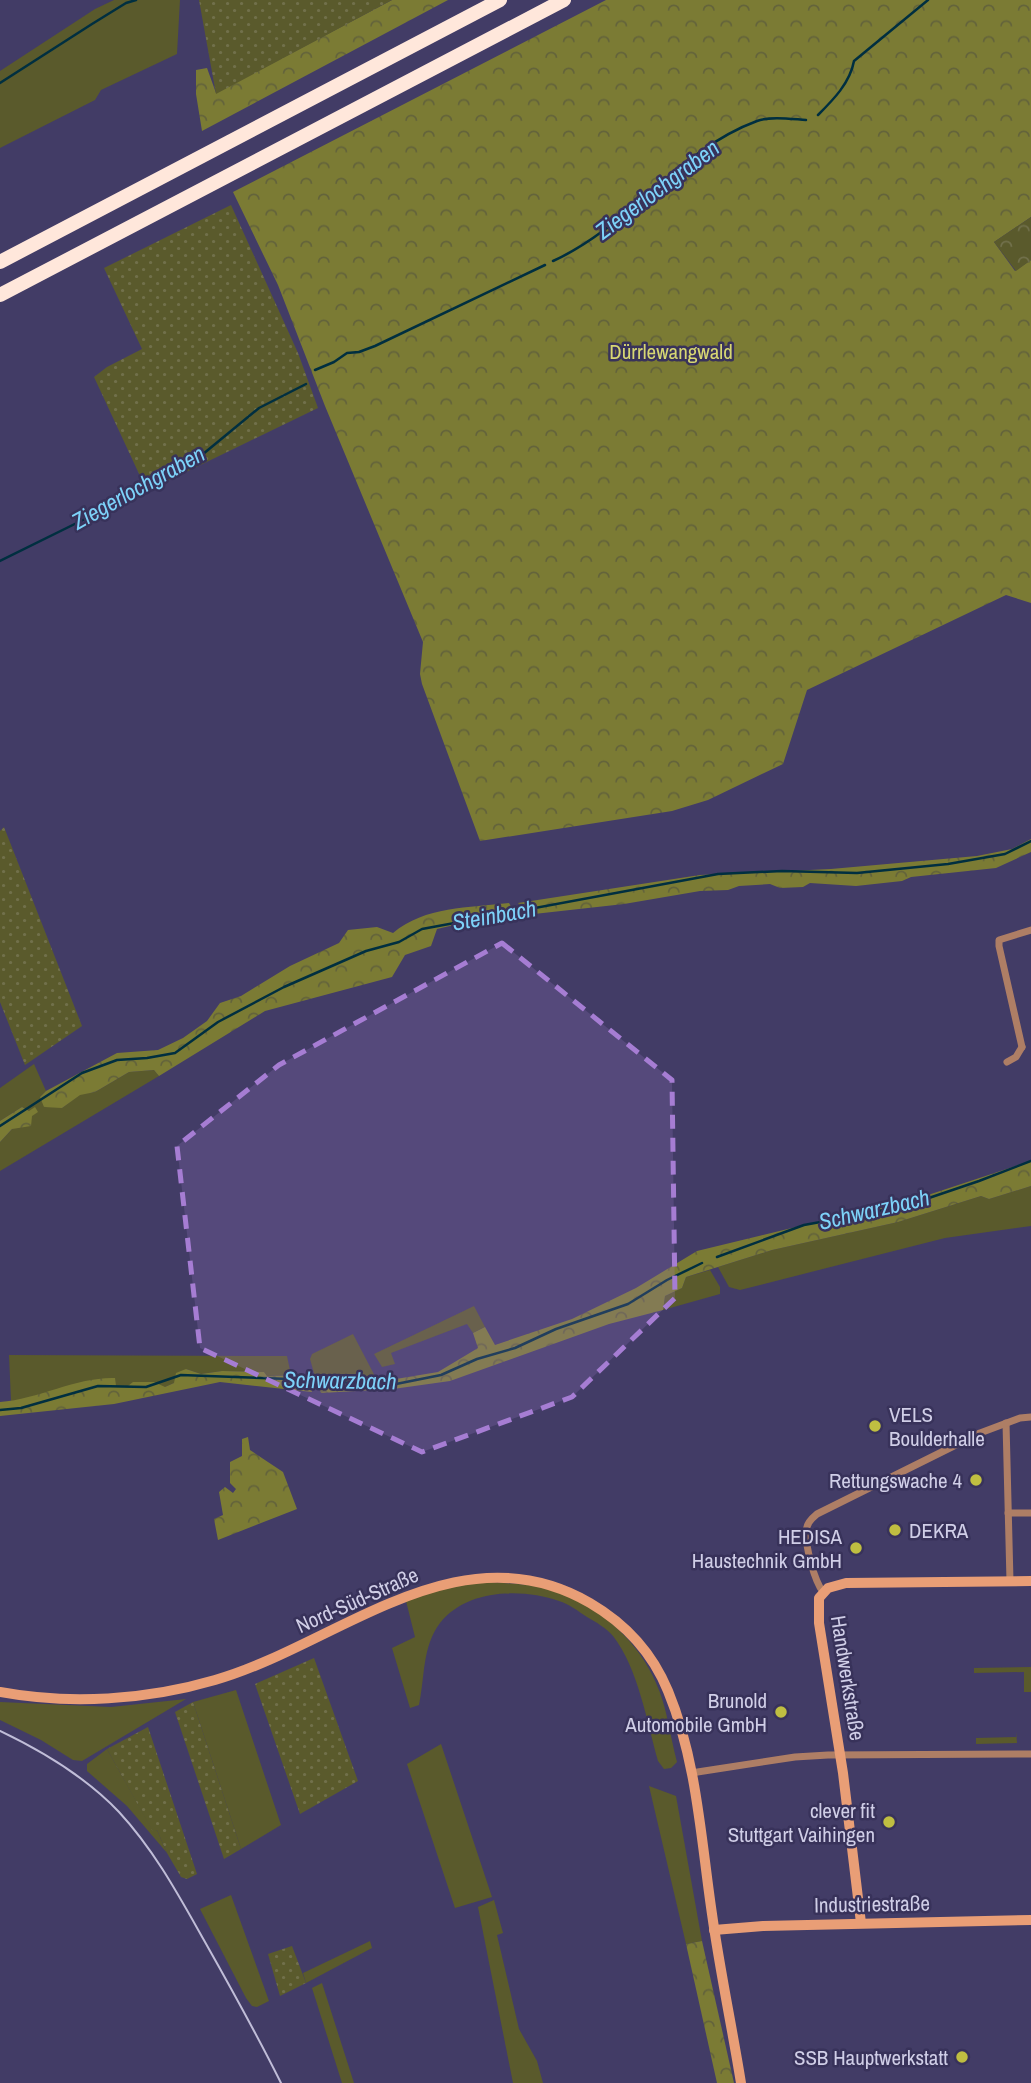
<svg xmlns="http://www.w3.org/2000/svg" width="1031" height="2083" viewBox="0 0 1031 2083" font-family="'Archivo Narrow',sans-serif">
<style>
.grass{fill:#5a5a2c}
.forest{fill:url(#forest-crowns)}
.park{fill:url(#park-crowns)}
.garden{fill:url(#garden-dots)}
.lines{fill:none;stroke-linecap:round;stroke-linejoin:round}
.stream{stroke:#002f40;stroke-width:2.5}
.street{stroke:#ae7e65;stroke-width:7}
.secondary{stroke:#e99e76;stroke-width:10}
.highway{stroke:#ffe7db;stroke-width:14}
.tram{stroke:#c0bdd8;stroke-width:2}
.marked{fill:#a67dd3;fill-opacity:0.2;stroke:#a67dd3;stroke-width:5;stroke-dasharray:14 9;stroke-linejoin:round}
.poi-dot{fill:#bfbe41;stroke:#38325a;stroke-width:2.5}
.labels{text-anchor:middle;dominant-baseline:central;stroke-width:5;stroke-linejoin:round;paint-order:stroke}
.park-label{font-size:21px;fill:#d7d773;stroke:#38325a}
.poi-label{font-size:21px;fill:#d0cee7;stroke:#38325a;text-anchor:end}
.street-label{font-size:21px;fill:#d0cee7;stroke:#38325a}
.water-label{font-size:23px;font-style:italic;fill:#7dd2f9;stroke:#38325a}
</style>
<defs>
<pattern id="forest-crowns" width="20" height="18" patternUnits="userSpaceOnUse" patternTransform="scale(1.75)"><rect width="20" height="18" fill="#7b7b34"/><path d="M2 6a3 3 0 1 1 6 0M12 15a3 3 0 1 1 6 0" fill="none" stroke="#63633b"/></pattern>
<pattern id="park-crowns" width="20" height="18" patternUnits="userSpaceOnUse" patternTransform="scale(1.75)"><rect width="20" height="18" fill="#5a5a2c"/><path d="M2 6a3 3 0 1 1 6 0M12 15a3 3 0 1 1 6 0" fill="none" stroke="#71704b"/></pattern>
<pattern id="garden-dots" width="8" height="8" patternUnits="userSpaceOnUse" patternTransform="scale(1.75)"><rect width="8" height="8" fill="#5a5a2c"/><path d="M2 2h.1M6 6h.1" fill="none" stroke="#71704b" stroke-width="1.8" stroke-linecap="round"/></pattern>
</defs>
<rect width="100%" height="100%" fill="#423c66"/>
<g class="grass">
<path d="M114,0H180L177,54L101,90L95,100L0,148V71L95,9Z"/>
<path d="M34,1064L46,1091L40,1097L62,1108L80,1094L95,1092L129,1072L154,1070L159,1076L0,1171V1142L29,1111L22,1107L0,1121V1088Z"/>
<path d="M1031,1186V1226L945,1238L740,1290L729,1287L718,1267L772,1250L898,1222L981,1196L989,1199Z"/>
<path d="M710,1270L720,1287V1294L663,1310L665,1296L682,1288L686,1277Z"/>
<path d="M474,1306L485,1327L473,1333L467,1324L391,1353L395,1364L382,1367L374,1354Z"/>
<path d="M353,1334L378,1382L315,1377L310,1359L312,1354Z"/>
<path d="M9,1355L287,1356L291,1375L267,1376L264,1372L222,1371L201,1374L186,1369L174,1383L165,1387L115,1386L11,1401Z"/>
<path d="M490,1582C514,1584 542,1584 565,1594C605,1612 639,1643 656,1683C667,1706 670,1736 677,1762L671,1768L664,1769L658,1761C647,1722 638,1668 613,1636C606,1628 596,1622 587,1617C578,1611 569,1604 559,1601C522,1588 467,1589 440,1623C422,1647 425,1677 419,1705L410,1708L392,1648L415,1637L406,1601L451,1586Z"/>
<path d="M1031,1667V1692H1024V1672L974,1673V1668Z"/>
<path d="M236,1690L281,1825L241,1849L193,1702Z"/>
<path d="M186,1699L82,1761L73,1760L41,1740L0,1720V1702L111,1707Z"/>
<path d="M1016,1732L1017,1743L976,1744V1738L1016,1737Z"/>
<path d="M441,1744L492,1897L455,1908L407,1764Z"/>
<path d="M107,1749L153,1831L157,1830L167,1853L127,1806L87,1771V1764Z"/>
<path d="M649,1786L676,1796L702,1941L686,1944Z"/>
<path d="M231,1895L269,2001L257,2007L252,2006L246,1998L200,1909Z"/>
<path d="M494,1900L503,1933L497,1935L519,2029L537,2061L543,2083H513L478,1907Z"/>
<path d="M370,1941L372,1948L306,1983L303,1973Z"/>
<path d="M322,1983L354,2083H342L312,1988Z"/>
</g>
<g class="forest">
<path d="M392,0H448L202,131L196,94V70L207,68L216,93Z"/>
<path d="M606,0H1031V217L994,242L1015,271L1031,260V603L1006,595L807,690L783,764L708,800L672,811L480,841L422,684L420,674L423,642L325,406L278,285L233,192Z"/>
<path d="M1031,839V852L996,868L911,877L902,881L856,886L810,883L803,887L780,888L770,884L739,886L728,890L700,891L624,904L525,915L518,903L700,875L831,869L977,856L1012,849Z"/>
<path d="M509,903L517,916L467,922L437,929L431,946L405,955L392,977L265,1011L159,1076L154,1070L129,1072L95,1092L80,1095L62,1108L44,1107L40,1097L46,1091L117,1053L158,1050L183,1038L207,1021L220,1003L241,996L290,966L339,943L348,930L377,927L393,933C425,906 469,908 509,903Z"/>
<path d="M22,1107L29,1111L35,1107L38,1112L32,1116L31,1126L12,1129L0,1142V1121Z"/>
<path d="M1031,1161V1186L989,1199L981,1196L898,1222L772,1250L686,1277L682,1288L665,1296L663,1310L609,1324L450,1381L393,1389L321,1393L315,1377L378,1382L438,1372L478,1348L473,1333L485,1327L495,1345L572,1319L636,1288L697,1251L928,1195Z"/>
<path d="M186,1369L201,1374L222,1371L264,1372L267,1376L307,1375L312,1392L220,1382L114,1404L0,1416V1402C39,1399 76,1377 115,1378L116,1386H128L133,1382H154L165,1387L174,1383L176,1373Z"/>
<path d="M248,1437L250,1450L283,1472L297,1509L218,1540L214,1519L223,1515L219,1492L225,1487L233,1493L236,1489L230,1483V1462L242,1456V1439Z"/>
<path d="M702,1941L734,2083H717L686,1944Z"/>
</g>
<path class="park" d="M1031,217V260L1016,271L994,242Z"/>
<g class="garden">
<path d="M199,0H392L216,94Z"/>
<path d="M231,205L298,353L318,408L147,491L94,377L107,367L142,349L104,268Z"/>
<path d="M4,827L82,1026L25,1065L0,1002V831Z"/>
<path d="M314,1658L358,1781L300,1814L255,1684Z"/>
<path d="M193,1702L241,1849L224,1859L175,1712Z"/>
<path d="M148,1727L197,1874L187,1879L181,1877L167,1853L157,1830L153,1832L107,1749Z"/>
<path d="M292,1946L306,1983L280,1996L268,1954Z"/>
</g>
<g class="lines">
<g class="stream">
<path d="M0,83L92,24L126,3L136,0"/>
<path d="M818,115C833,100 850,83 854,61L928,0"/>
<path d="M553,261C629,227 678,150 757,121C771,116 791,119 806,120"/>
<path d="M315,370L334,362L347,353L359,352L375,346L545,265"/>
<path d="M0,561L95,514L197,459L259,408L306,384"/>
<path d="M0,1126L82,1073L117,1060L147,1058L175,1053L218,1022L284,987L366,951L399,942L422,929L718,874L782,871L857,873L948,864L1005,854L1031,841"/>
<path d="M717,1257L804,1225L875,1212L923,1200L979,1181L1031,1161"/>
<path d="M0,1410L21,1408L98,1386L146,1387L181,1375L318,1380L386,1386L441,1375L477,1359L515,1348L556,1329L628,1304L667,1280L702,1263"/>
</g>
<g class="street">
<path d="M1022,1047L999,946V940L1031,930"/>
<path d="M1007,1062L1016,1057L1022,1047"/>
<path d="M1006,1423L1010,1581"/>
<path d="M1008,1513H1031"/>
<path d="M823,1592C814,1580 806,1548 806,1533C806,1524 811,1519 817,1514L980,1433L1020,1418L1031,1417"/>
<path d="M691,1773L795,1757L828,1755L1031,1754"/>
</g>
<g class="secondary">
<path d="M0,1692C70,1705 147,1700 215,1680C337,1645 458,1526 590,1603C626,1624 652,1652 668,1691C697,1761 701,1840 712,1914C720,1971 732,2027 741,2083"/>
<path d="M861,1923L843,1773L819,1623V1598L828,1588L846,1583L1031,1581"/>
<path d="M714,1930L763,1926L1031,1920"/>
</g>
<g class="highway">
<path d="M0,262L500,0"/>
<path d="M0,295L564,0"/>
</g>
<path class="tram" d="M0,1731C44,1752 86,1777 119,1812C155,1851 179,1896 205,1942C231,1988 257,2035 281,2083"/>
</g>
<path class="marked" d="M502,943L672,1080L675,1298L572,1397L422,1452L200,1348L177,1146L279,1065Z"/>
<g class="poi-dot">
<circle cx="875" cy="1426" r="7"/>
<circle cx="976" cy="1480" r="7"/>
<circle cx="895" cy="1530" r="7"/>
<circle cx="856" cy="1548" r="7"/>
<circle cx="781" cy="1712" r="7"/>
<circle cx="889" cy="1822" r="7"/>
<circle cx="962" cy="2057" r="7"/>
</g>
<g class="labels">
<g class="park-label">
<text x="671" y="351">Dürrlewangwald</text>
</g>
<g class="poi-label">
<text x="889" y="1414" text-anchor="start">VELS<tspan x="889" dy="24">Boulderhalle</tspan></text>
<text x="962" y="1480">Rettungswache 4</text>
<text x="909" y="1530" text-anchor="start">DEKRA</text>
<text x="842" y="1536">HEDISA<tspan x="842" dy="24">Haustechnik GmbH</tspan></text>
<text x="767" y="1700">Brunold<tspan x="767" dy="24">Automobile GmbH</tspan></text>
<text x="875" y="1810">clever fit<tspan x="875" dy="24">Stuttgart Vaihingen</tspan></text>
<text x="948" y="2057">SSB Hauptwerkstatt</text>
</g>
<g class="street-label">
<text transform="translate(357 1600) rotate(-24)">Nord-Süd-Straße</text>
<text transform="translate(848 1678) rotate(81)">Handwerkstraße</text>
<text transform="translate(872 1904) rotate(-1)">Industriestraße</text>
</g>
<g class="water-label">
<text transform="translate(657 189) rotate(-37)">Ziegerlochgraben</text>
<text transform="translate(138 487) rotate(-29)">Ziegerlochgraben</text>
<text transform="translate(494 915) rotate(-10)">Steinbach</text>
<text transform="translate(874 1209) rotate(-13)">Schwarzbach</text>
<text transform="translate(340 1380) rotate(1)">Schwarzbach</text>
</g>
</g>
</svg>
